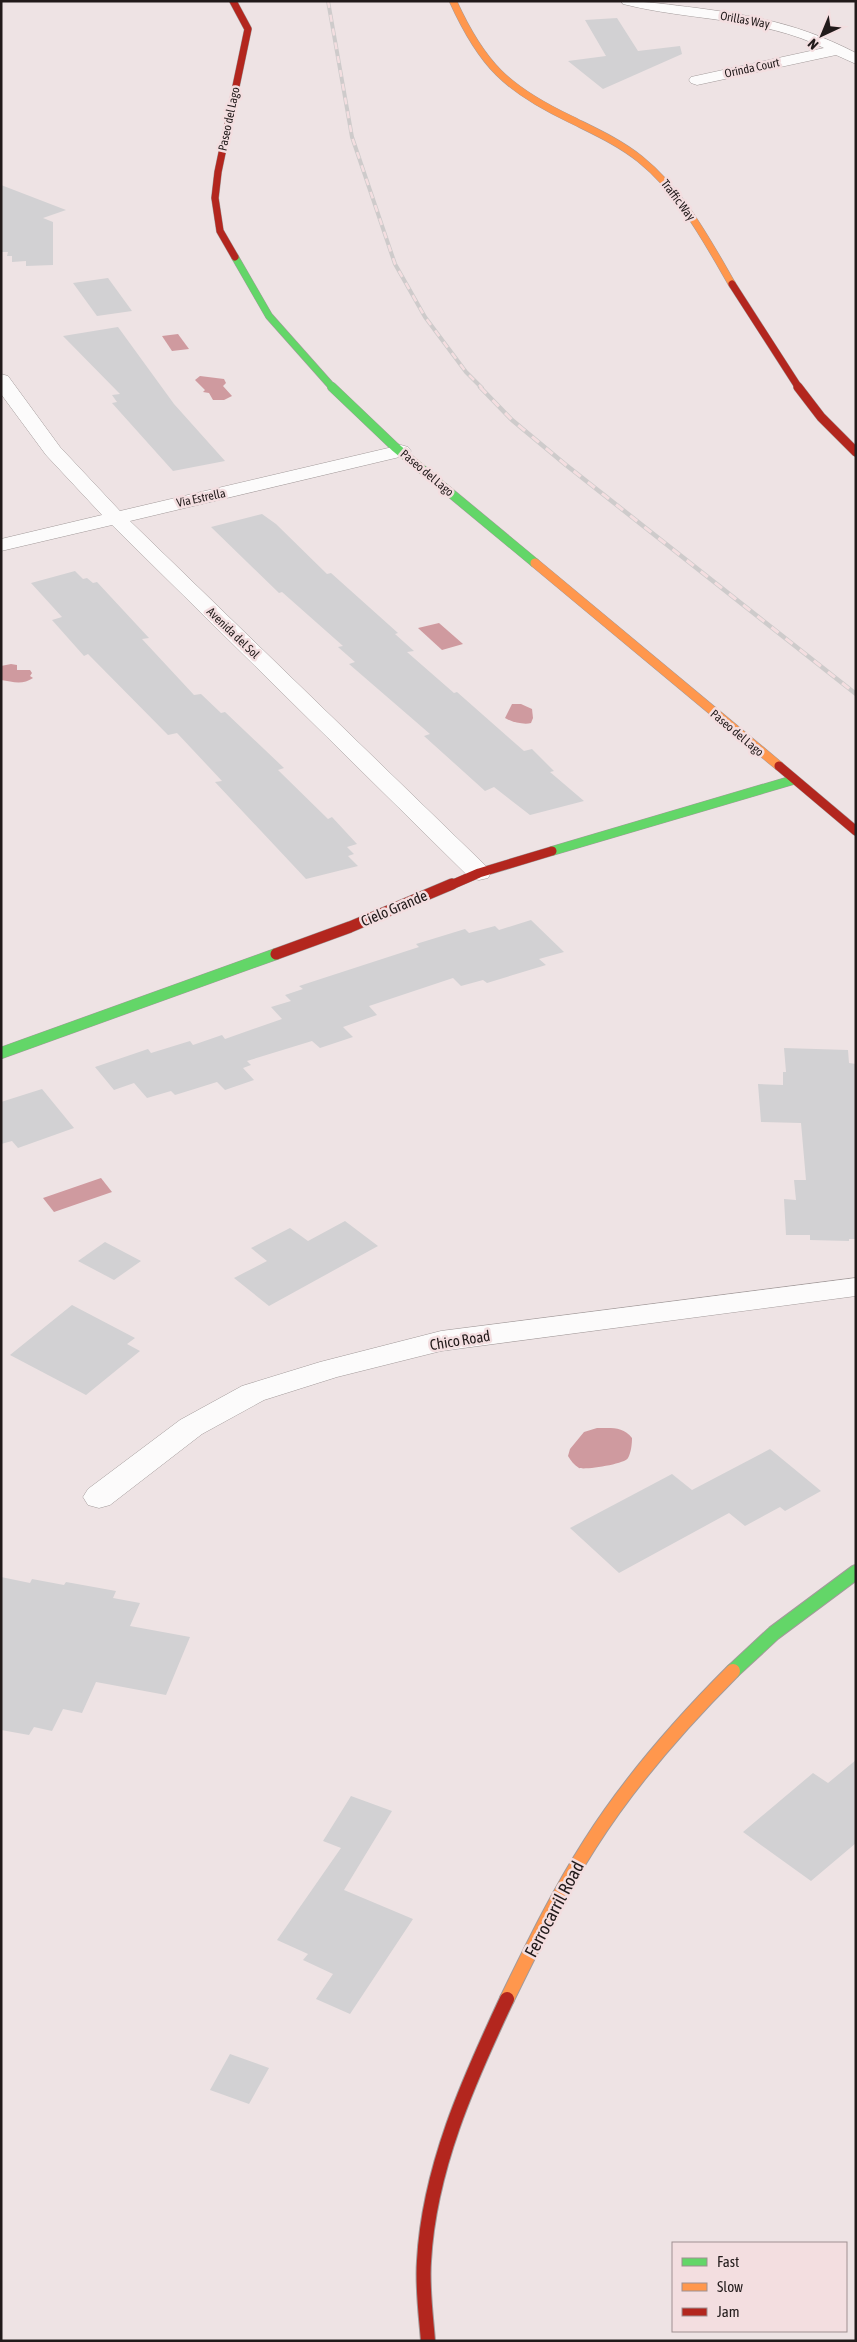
<svg xmlns="http://www.w3.org/2000/svg" width="857" height="2342" viewBox="0 0 857 2342" font-family="'Asap Condensed',sans-serif">
<style>
.water{fill:#cf9a9f}
.building{fill:#d2d1d3}
.lines{fill:none;stroke-linecap:round;stroke-linejoin:round}
.street-casing{stroke:#a29a9a;stroke-width:1}
.fast-far3-casing{stroke:#a29a9a;stroke-width:8}
.fast-far2-casing{stroke:#a29a9a;stroke-width:10}
.fast-far1-casing{stroke:#a29a9a;stroke-width:12}
.fast-casing{stroke:#a29a9a;stroke-width:16}
.slow-far2-casing{stroke:#a29a9a;stroke-width:8}
.slow-far1-casing{stroke:#a29a9a;stroke-width:10}
.slow-casing{stroke:#a29a9a;stroke-width:16}
.jam-far3-casing{stroke:#a29a9a;stroke-width:8}
.jam-far2-casing{stroke:#a29a9a;stroke-width:10}
.jam-far1-casing{stroke:#a29a9a;stroke-width:12}
.jam-casing{stroke:#a29a9a;stroke-width:16}
.street{fill:#fcfbfb;fill-rule:evenodd}
.fast-far3{stroke:#63d668;stroke-width:7}
.fast-far2{stroke:#63d668;stroke-width:9}
.fast-far1{stroke:#63d668;stroke-width:11}
.fast{stroke:#63d668;stroke-width:14}
.slow-far2{stroke:#ff974d;stroke-width:7}
.slow-far1{stroke:#ff974d;stroke-width:9}
.slow{stroke:#ff974d;stroke-width:14}
.jam-far3{stroke:#b3261e;stroke-width:7}
.jam-far2{stroke:#b3261e;stroke-width:9}
.jam-far1{stroke:#b3261e;stroke-width:11}
.jam{stroke:#b3261e;stroke-width:14}
.rail-far1-casing{stroke:#cecbcb;stroke-width:4}
.rail-casing{stroke:#cecbcb;stroke-width:4.5}
.rail-far1{stroke:#f3dee0;stroke-width:2.5;stroke-dasharray:7;stroke-linecap:butt}
.rail{stroke:#f3dee0;stroke-width:3;stroke-dasharray:9;stroke-linecap:butt}
.labels{text-anchor:middle;dominant-baseline:central;stroke-width:5;stroke-linejoin:round;paint-order:stroke}
.far-street-label{font-size:12px;fill:#211a1a;stroke:#f3dee0}
.street-label{font-size:15px;fill:#211a1a;stroke:#f3dee0}
.near-street-label{font-size:18px;fill:#211a1a;stroke:#f3dee0}
</style>
<rect width="100%" height="100%" fill="#eee3e4"/>
<g class="water">
<path d="M178,334L189,349L172,351L162,336Z"/>
<path d="M200,376L224,379L226,383L223,386L232,396L224,400H213L209,393L203,392L205,390L195,380Z"/>
<path d="M439,623L463,644L442,650L418,628Z"/>
<path d="M11,664L17,665V670H30L32,673L30,676L33,678C23,685 13,682 1,680V666Z"/>
<path d="M512,704H521L532,709L533,718L531,723C524,725 512,722 505,718Z"/>
<path d="M101,1178L112,1192L54,1212L43,1198Z"/>
<path d="M597,1428C611,1428 623,1426 632,1438C632,1444 631,1453 628,1458C625,1464 586,1470 579,1468C574,1465 571,1461 568,1456L570,1449L584,1432Z"/>
</g>
<g class="building">
<path d="M617,18L638,51L680,46L682,54L603,89L568,61L606,56L585,20Z"/>
<path d="M1,185L66,210L43,218L53,222V265L26,266V261L12,262V256H7L8,252H1Z"/>
<path d="M108,278L132,311L97,316L73,283Z"/>
<path d="M118,327L174,404L225,461L173,471L112,403L117,402L112,395L120,394L63,336Z"/>
<path d="M262,514L276,524L327,574L331,573L398,633L395,634L414,651L407,652L454,693L457,692L524,751L532,749L554,771L550,772L584,801L530,815L494,787L485,791L464,772L424,736L430,734L349,664L355,662L338,647L343,646L282,592L279,593L211,527Z"/>
<path d="M75,571L83,579L87,578L93,583L97,582L149,638L142,639L194,695L201,694L221,713L225,712L284,768L278,770L328,819L332,817L357,844L347,847L354,854L348,856L358,866L306,879L215,782L222,781L177,733L168,735L88,654L84,656L52,620L62,617L31,583Z"/>
<path d="M531,920L564,952L539,959L546,965L487,983L483,980L461,986L453,978L369,1006L377,1015L343,1027L353,1037L320,1048L312,1041L247,1061L251,1065L243,1068L254,1080L225,1090L217,1082L175,1095L171,1091L147,1098L134,1083L114,1090L95,1067L148,1049L151,1053L190,1041L193,1045L222,1035L225,1039L282,1019L271,1007L291,1001L285,995L303,989L299,986L419,947L416,944L465,929L469,933L495,926L499,930Z"/>
<path d="M784,1048L848,1050L849,1063L856,1064V1239H849V1241L810,1240V1235H786L784,1199L796,1200L794,1180H806L801,1123L761,1122L758,1084L783,1085V1072H786Z"/>
<path d="M42,1089L74,1128L18,1148L12,1141L1,1144V1102Z"/>
<path d="M345,1221L378,1246L269,1306L234,1278L267,1261L251,1248L290,1228L308,1241Z"/>
<path d="M105,1242L141,1261L114,1280L78,1261Z"/>
<path d="M72,1305L135,1338L127,1344L140,1351L86,1395L10,1355Z"/>
<path d="M770,1449L821,1491L785,1511L780,1507L745,1526L729,1513L619,1573L570,1528L672,1474L692,1490Z"/>
<path d="M1,1577L30,1583L32,1579L64,1585L66,1582L116,1591L113,1598L140,1603L130,1626L190,1637L166,1695L96,1682L82,1713L63,1709L52,1731L34,1727L29,1735L1,1730Z"/>
<path d="M856,1760V1843L811,1881L743,1832L813,1773L828,1783Z"/>
<path d="M351,1796L392,1811L344,1890L413,1919L350,2014L316,1999L333,1974L303,1960L308,1954L277,1940L341,1848L323,1841Z"/>
<path d="M230,2054L269,2068L249,2104L210,2090Z"/>
</g>
<g class="lines">
<g class="street-casing">
<g id="street">
<path d="M621,1C647,1 671,5 697,8C757,16 802,25 856,53V64L836,55L697,85L691,83L689,80L691,77L824,48C761,17 689,21 623,4Z"/>
<path d="M1,374L8,376L60,447L120,511L401,445L408,447L411,451L408,455L130,521L488,868L491,873L488,878L479,880L470,878L112,525L1,551V539L102,515L46,455L1,394Z"/>
<path d="M856,1278V1296L441,1351L337,1377L264,1400L202,1434L110,1505L99,1508L88,1505L83,1497L88,1489L180,1420L242,1386L320,1362L441,1331Z"/>
</g>
</g>
<g class="fast-far3-casing">
<path id="fast-far3" d="M235,257L269,316L333,388"/>
</g>
<g class="fast-far2-casing">
<g id="fast-far2">
<path d="M332,387L395,447L535,563"/>
<path d="M552,851L793,780"/>
</g>
</g>
<g class="fast-far1-casing">
<path id="fast-far1" d="M1,1053L276,954"/>
</g>
<g class="fast-casing">
<path id="fast" d="M733,1671L774,1633L856,1572"/>
</g>
<g class="slow-far2-casing">
<path id="slow-far2" d="M453,1C482,65 507,89 570,119C594,131 619,142 640,159C681,192 706,239 732,284"/>
</g>
<g class="slow-far1-casing">
<path id="slow-far1" d="M535,563L779,766"/>
</g>
<g class="slow-casing">
<path id="slow" d="M507,1999C533,1946 558,1894 590,1844C630,1781 680,1724 733,1671"/>
</g>
<g class="jam-far3-casing">
<g id="jam-far3">
<path d="M233,1L248,29L218,172L215,198L220,231L235,257"/>
<path d="M732,284L799,388"/>
</g>
</g>
<g class="jam-far2-casing">
<g id="jam-far2">
<path d="M798,387L821,417L856,452"/>
<path d="M779,766L856,831"/>
<path d="M449,886L479,873L552,851"/>
</g>
</g>
<g class="jam-far1-casing">
<path id="jam-far1" d="M276,954L350,927L452,884"/>
</g>
<g class="jam-casing">
<path id="jam" d="M428,2341C426,2315 422,2288 424,2261C429,2169 468,2082 507,1999"/>
</g>
<use href="#street" class="street"/>
<use href="#fast-far3" class="fast-far3"/>
<use href="#fast-far2" class="fast-far2"/>
<use href="#fast-far1" class="fast-far1"/>
<use href="#fast" class="fast"/>
<use href="#slow-far2" class="slow-far2"/>
<use href="#slow-far1" class="slow-far1"/>
<use href="#slow" class="slow"/>
<use href="#jam-far3" class="jam-far3"/>
<use href="#jam-far2" class="jam-far2"/>
<use href="#jam-far1" class="jam-far1"/>
<use href="#jam" class="jam"/>
<g class="rail-far1-casing">
<path id="rail-far1" d="M328,1L352,137L395,264L425,317L466,372L482,388"/>
</g>
<g class="rail-casing">
<path id="rail" d="M480,387L512,420L566,465L856,694"/>
</g>
<use href="#rail-far1" class="rail-far1"/>
<use href="#rail" class="rail"/>
</g>
<g class="labels">
<g class="far-street-label">
<text transform="translate(745 20) rotate(10)">Orillas Way</text>
<text transform="translate(752 68) rotate(-12)">Orinda Court</text>
<text transform="translate(229 119) rotate(-78)">Paseo del Lago</text>
<text transform="translate(678 200) rotate(53)">Traffic Way</text>
<text transform="translate(427 473) rotate(40)">Paseo del Lago</text>
<text transform="translate(201 498) rotate(-12)">Via Estrella</text>
<text transform="translate(233 633) rotate(44)">Avenida del Sol</text>
<text transform="translate(737 733) rotate(40)">Paseo del Lago</text>
</g>
<g class="street-label">
<text transform="translate(394 908) rotate(-23)">Cielo Grande</text>
<text transform="translate(460 1340) rotate(-9)">Chico Road</text>
</g>
<g class="near-street-label">
<text transform="translate(554 1909) rotate(-62)">Ferrocarril Road</text>
</g>
</g>
<rect width="857" height="2342" fill="none" stroke="#211a1a" stroke-width="5"/>
<rect x="672" y="2242" width="175" height="90" fill="#f3dee0" stroke="#9f9091"/>
<rect x="682" y="2258" width="25" height="8" fill="#63d668" stroke="#9f9091"/>
<text x="717" y="2267" font-size="15" fill="#211a1a">Fast</text>
<rect x="682" y="2283" width="25" height="8" fill="#ff974d" stroke="#9f9091"/>
<text x="717" y="2292" font-size="15" fill="#211a1a">Slow</text>
<rect x="682" y="2308" width="25" height="8" fill="#b3261e" stroke="#9f9091"/>
<text x="717" y="2317" font-size="15" fill="#211a1a">Jam</text>
<g transform="translate(822 35) rotate(224)" stroke="#f3dee0" stroke-width="4" paint-order="stroke">
<path d="M0-4L9 19L0 12L-9 19Z" fill="#211a1a"/>
<text y="-8" font-size="14" font-weight="bold" text-anchor="middle" fill="#211a1a">N</text>
</g>
</svg>
